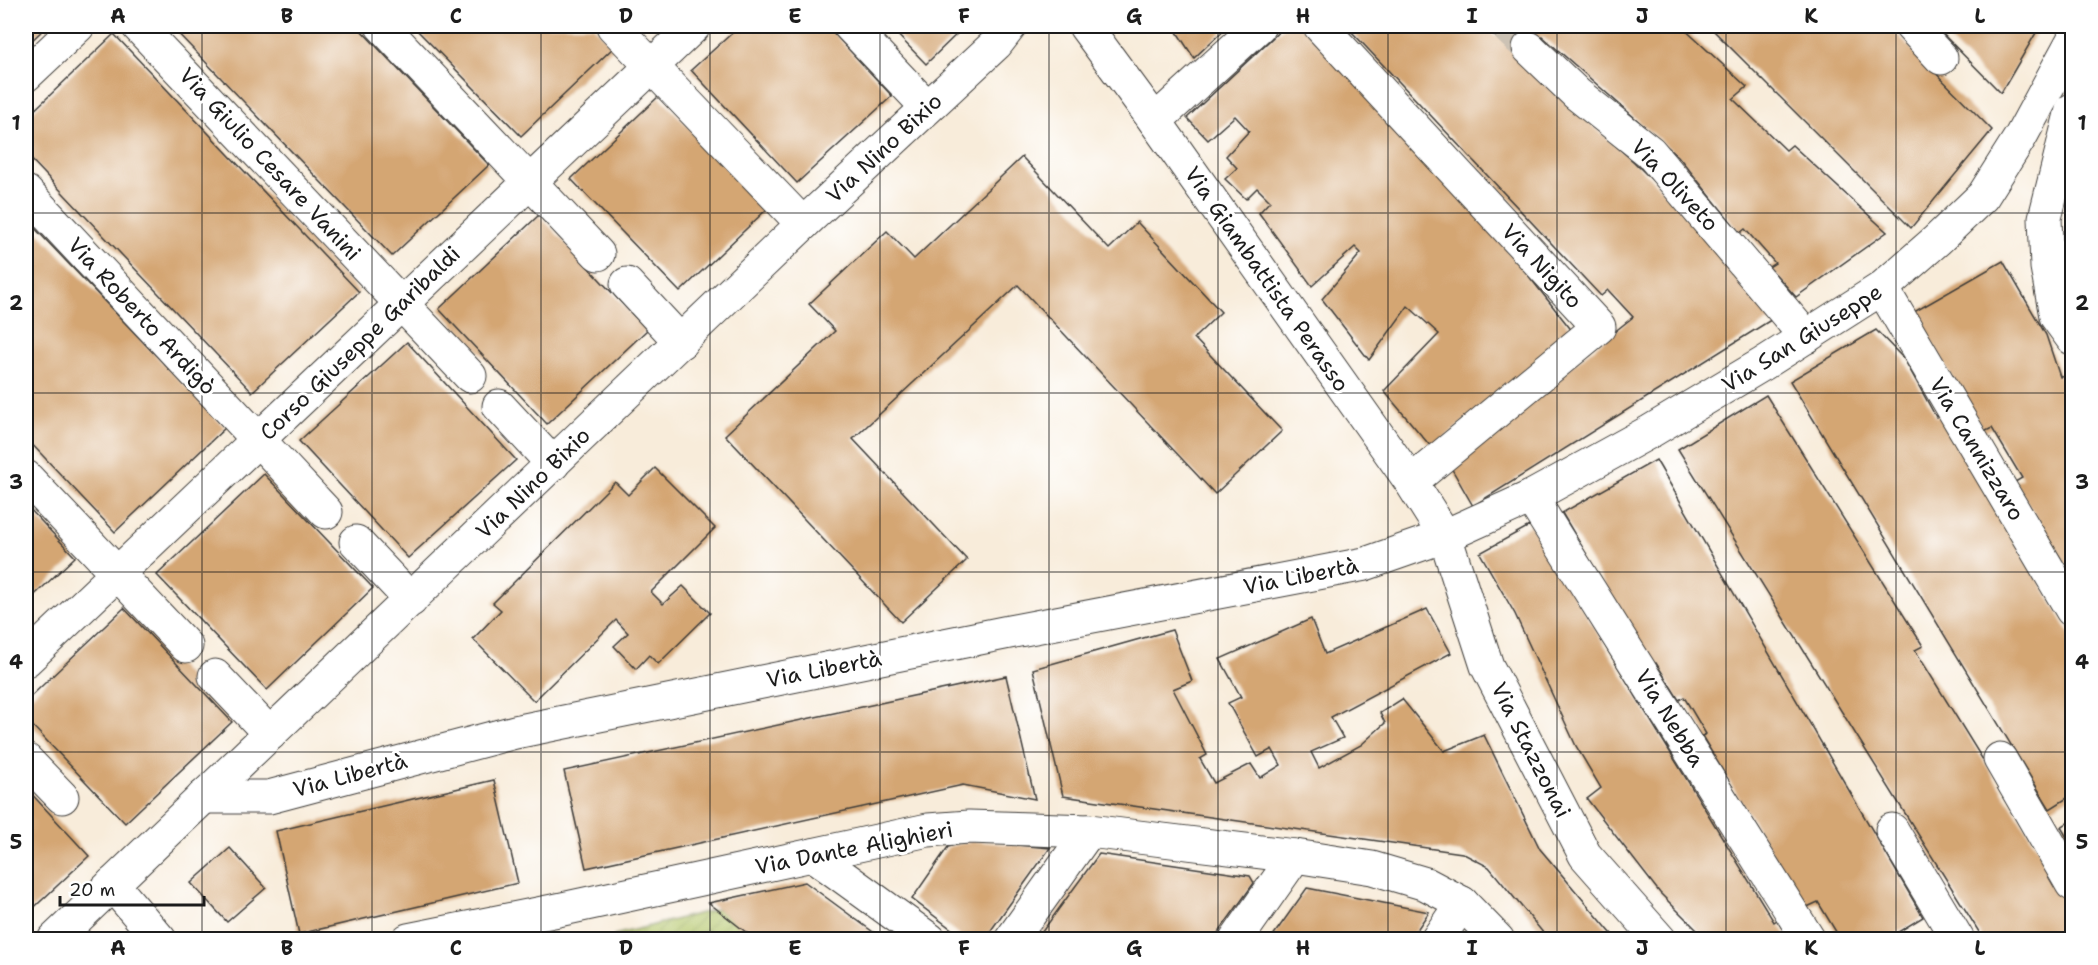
<svg xmlns="http://www.w3.org/2000/svg" width="2098" height="965" viewBox="0 0 2098 965" font-family="'Shantell Sans',sans-serif">
<style>
.garden{fill:url(#garden-furrows);stroke:#687142;stroke-width:1.5}
.building{fill:#d4a673}
.lines{fill:none;stroke-linecap:round;stroke-linejoin:round}
.minor-tunnel{stroke:#ccc2b4;stroke-width:33;stroke-dasharray:33 16;stroke-linecap:butt}
.minor-casing{stroke:#3d3b38;stroke-width:35}
.minor{stroke:#fff;stroke-width:33}
.grid{fill:none;stroke:#1c1c1c;stroke-width:1.5;stroke-opacity:0.55}
.labels{text-anchor:middle;dominant-baseline:central;stroke-width:6;stroke-linejoin:round;paint-order:stroke}
.street-label{font-size:22px;fill:#1c1c1c;stroke:#fff}
.neatline{fill:none;stroke:#1c1c1c;stroke-width:2}
.grid-label{font-size:20px;text-anchor:middle;font-weight:bold;fill:#1c1c1c}
</style>
<defs>
<pattern id="garden-furrows" width="10" height="10" patternUnits="userSpaceOnUse" patternTransform="scale(1.5)"><rect width="10" height="10" fill="#b4c669"/><path d="M-1 1l2-2M0 10L10 0M9 11l2-2" fill="none" stroke="#9aaa5a"/></pattern>
</defs>
<rect width="100%" height="100%" fill="#fff"/>
<filter id="ink" filterUnits="userSpaceOnUse"><feTurbulence type="fractalNoise" baseFrequency=".0167" numOctaves="2"/><feDisplacementMap in="SourceGraphic" scale="12" xChannelSelector="R" yChannelSelector="G"/><feConvolveMatrix kernelMatrix="1 2 1 2 8 2 1 2 1" color-interpolation-filters="sRGB"/></filter>
<filter id="wash" filterUnits="userSpaceOnUse"><feTurbulence type="fractalNoise" baseFrequency=".008" numOctaves="4" result="noise"/><feDisplacementMap in="SourceGraphic" scale="24" xChannelSelector="R" yChannelSelector="G"/><feGaussianBlur stdDeviation="1.35" result="paint"/><feColorMatrix in="noise" values="0 0 0 0 0 0 0 0 0 0 0 0 0 0 0 0 0 1.4 0 .05"/><feComposite in="paint" operator="in"/></filter>
<g filter="url(#wash)">
<rect width="100%" height="100%" fill="#f8ecda"/>
<path class="garden" d="M717,909L756,939H709L708,931L669,940L615,939L614,935Z"/>
<g id="blocks">
<g class="building">
<path d="M26,26H47L26,46Z"/>
<path d="M171,26H357L489,165L392,256Z"/>
<path d="M413,26H593L614,47L521,136Z"/>
<path d="M740,26H827L892,96L797,183L691,70Z"/>
<path d="M889,26H965L926,64Z"/>
<path d="M1173,26H1228L1194,58Z"/>
<path d="M1285,26H1302L1467,198L1573,332L1432,448L1384,391L1439,334L1408,306L1369,360L1322,299L1361,253L1355,247L1312,286L1259,213L1270,201L1257,188L1246,199L1225,179L1237,168L1226,156L1249,131L1235,116L1208,140L1187,118Z"/>
<path d="M1337,26H1484L1496,37L1507,26H1681L1747,87L1733,99L1786,150L1792,145L1887,232L1796,297L1769,267L1775,263L1745,229L1740,233L1678,156L1542,36L1518,59L1634,162L1688,216L1774,318L1473,506L1449,464L1633,317L1608,290L1601,296L1351,31L1346,35Z"/>
<path d="M1709,26H1889L1992,130L1911,228Z"/>
<path d="M1935,26H2040L2001,93Z"/>
<path d="M114,34L359,292L252,392L26,154V118Z"/>
<path d="M659,96L767,209L680,292L571,179Z"/>
<path d="M1022,157L1109,249L1137,222L1221,312L1194,338L1282,431L1215,494L1018,285L853,439L967,560L901,622L725,435L835,331L809,304L887,231L914,259Z"/>
<path d="M539,215L647,330L547,424L439,309Z"/>
<path d="M26,219L225,428L115,532L26,438Z"/>
<path d="M2003,261L2046,335L2060,377L2072,376V577L2015,482L2022,478L1992,428L1984,432L1914,312Z"/>
<path d="M1876,330L1904,359L1936,417L1943,414L2072,638V795L2050,809L1790,381Z"/>
<path d="M407,342L516,460L408,558L299,441Z"/>
<path d="M1766,395L1923,646L1915,650L2072,904V940H1984L1678,449Z"/>
<path d="M1656,460L1923,917L1890,937L1892,940H1841L1818,902L1805,908L1702,736L1706,734L1684,697L1679,700L1656,663L1652,665L1562,513Z"/>
<path d="M655,468L715,528L651,592L663,604L683,586L710,613L658,664L649,655L636,669L614,646L628,633L616,620L534,701L473,639L501,610L493,603L615,482L628,495Z"/>
<path d="M264,474L373,588L267,690L157,575Z"/>
<path d="M26,505L75,557L26,603Z"/>
<path d="M1531,525L1774,922L1777,920L1789,940H1707L1660,893L1587,799L1601,788L1576,746L1515,614L1480,553Z"/>
<path d="M124,608L232,722L125,823L26,719V701Z"/>
<path d="M1427,609L1451,653L1331,717L1343,738L1311,752L1319,768L1361,745L1385,723L1380,713L1402,699L1444,751L1484,735L1540,849L1617,940H1549L1489,867L1462,853L1063,796L1033,669L1172,630L1192,681L1173,689L1207,755L1200,759L1214,783L1251,764L1260,778L1281,765L1272,749L1258,757L1228,703L1241,697L1220,659L1311,619L1325,654Z"/>
<path d="M1006,676L1035,799L963,785L586,868L564,771Z"/>
<path d="M494,780L518,883L299,934L276,831Z"/>
<path d="M26,788L89,856L26,915Z"/>
<path d="M2072,820V846L2061,827Z"/>
<path d="M973,841L1050,848L984,940H966L912,899L948,847Z"/>
<path d="M230,848L266,888L227,922L191,883Z"/>
<path d="M1099,854L1250,876L1254,883L1213,940H1036Z"/>
<path d="M805,882L884,940H756L709,903Z"/>
<path d="M1307,888L1429,912L1410,940H1270Z"/>
</g>
</g>
</g>
<g filter="url(#ink)">
<use href="#blocks" fill-opacity="0" stroke="#3d3b38" stroke-width="1.5"/>
<g class="lines">
<path class="minor-tunnel" d="M1506,26L1529,48"/>
<g class="minor-casing">
<g id="minor">
<path d="M138,26L470,376"/>
<path d="M382,26L598,254"/>
<path d="M613,26L803,224"/>
<path d="M850,26L927,107"/>
<path d="M1085,26L1155,121L1411,482L1445,536L1487,666L1585,855L1660,940"/>
<path d="M1320,26L1599,327L1411,482"/>
<path d="M1911,26L1941,58"/>
<path d="M1529,48L1577,94L1650,152L1806,337"/>
<path d="M26,75L78,26"/>
<path d="M2072,110L2045,218L2047,267L2056,316L2072,338"/>
<path d="M1155,121L1259,26"/>
<path d="M26,192L326,512"/>
<path d="M627,284L681,342"/>
<path d="M1882,288L2072,610"/>
<path d="M499,406L553,464"/>
<path d="M26,477L186,646"/>
<path d="M1531,497L1809,940"/>
<path d="M356,542L411,600"/>
<path d="M26,660L694,26"/>
<path d="M215,676L270,734"/>
<path d="M2000,759L2072,884"/>
<path d="M26,760L62,797"/>
<path d="M203,797H269L515,732L1004,633L1365,564L1445,536L1531,497L1651,431L1763,364L1882,288L1937,240L1983,196L2021,136L2072,42"/>
<path d="M1892,830L1958,940"/>
<path d="M813,855L930,940"/>
<path d="M112,884L160,940"/>
<path d="M54,940L803,224L996,44L1010,26"/>
<path d="M408,940L558,910L928,830L969,827L1089,831L1295,856L1372,868L1426,884L1462,903L1498,940"/>
<path d="M1011,940L1089,831"/>
<path d="M1236,940L1295,856"/>
<path d="M1437,940L1462,903"/>
</g>
</g>
<use href="#minor" class="minor"/>
</g>
</g>
<path class="grid" d="M202,26V940M372,26V940M541,26V940M710,26V940M880,26V940M1049,26V940M1218,26V940M1388,26V940M1557,26V940M1726,26V940M1896,26V940M26,213H2072M26,393H2072M26,572H2072M26,752H2072"/>
<g class="labels">
<g class="street-label">
<text transform="translate(884 148) rotate(-43)">Via Nino Bixio</text>
<text transform="translate(270 164) rotate(47)">Via Giulio Cesare Vanini</text>
<text transform="translate(1675 185) rotate(47)">Via Oliveto</text>
<text transform="translate(1542 266) rotate(47)">Via Nigito</text>
<text transform="translate(1267 279) rotate(55)">Via Giambattista Perasso</text>
<text transform="translate(142 316) rotate(47)">Via Roberto Ardigò</text>
<text transform="translate(1802 338) rotate(-32)">Via San Giuseppe</text>
<text transform="translate(360 343) rotate(-44)">Corso Giuseppe Garibaldi</text>
<text transform="translate(1977 449) rotate(59)">Via Cannizzaro</text>
<text transform="translate(533 483) rotate(-44)">Via Nino Bixio</text>
<text transform="translate(1301 576) rotate(-11)">Via Libertà</text>
<text transform="translate(824 669) rotate(-11)">Via Libertà</text>
<text transform="translate(1670 718) rotate(58)">Via Nebba</text>
<text transform="translate(1531 750) rotate(63)">Via Stazzonai</text>
<text transform="translate(350 775) rotate(-15)">Via Libertà</text>
<text transform="translate(854 848) rotate(-11)">Via Dante Alighieri</text>
</g>
</g>
<rect width="2098" height="965" fill="none" stroke="#fff" stroke-width="66"/>
<path d="M60 896v9h144v-9" fill="none" stroke="#1c1c1c" stroke-width="3"/>
<text x="69" y="896" font-size="18" fill="#1c1c1c" stroke="#ffffff" stroke-width="4.5" paint-order="stroke">20 m</text>
<rect x="33" y="33" width="2032" height="899" class="neatline"/>
<g class="grid-label">
<text x="118" y="23">A</text>
<text x="287" y="23">B</text>
<text x="456" y="23">C</text>
<text x="626" y="23">D</text>
<text x="795" y="23">E</text>
<text x="964" y="23">F</text>
<text x="1134" y="23">G</text>
<text x="1303" y="23">H</text>
<text x="1472" y="23">I</text>
<text x="1642" y="23">J</text>
<text x="1811" y="23">K</text>
<text x="1980" y="23">L</text>
<text x="16" y="130">1</text>
<text x="2082" y="130">1</text>
<text x="16" y="310">2</text>
<text x="2082" y="310">2</text>
<text x="16" y="489">3</text>
<text x="2082" y="489">3</text>
<text x="16" y="669">4</text>
<text x="2082" y="669">4</text>
<text x="16" y="849">5</text>
<text x="2082" y="849">5</text>
<text x="118" y="955">A</text>
<text x="287" y="955">B</text>
<text x="456" y="955">C</text>
<text x="626" y="955">D</text>
<text x="795" y="955">E</text>
<text x="964" y="955">F</text>
<text x="1134" y="955">G</text>
<text x="1303" y="955">H</text>
<text x="1472" y="955">I</text>
<text x="1642" y="955">J</text>
<text x="1811" y="955">K</text>
<text x="1980" y="955">L</text>
</g>
</svg>
